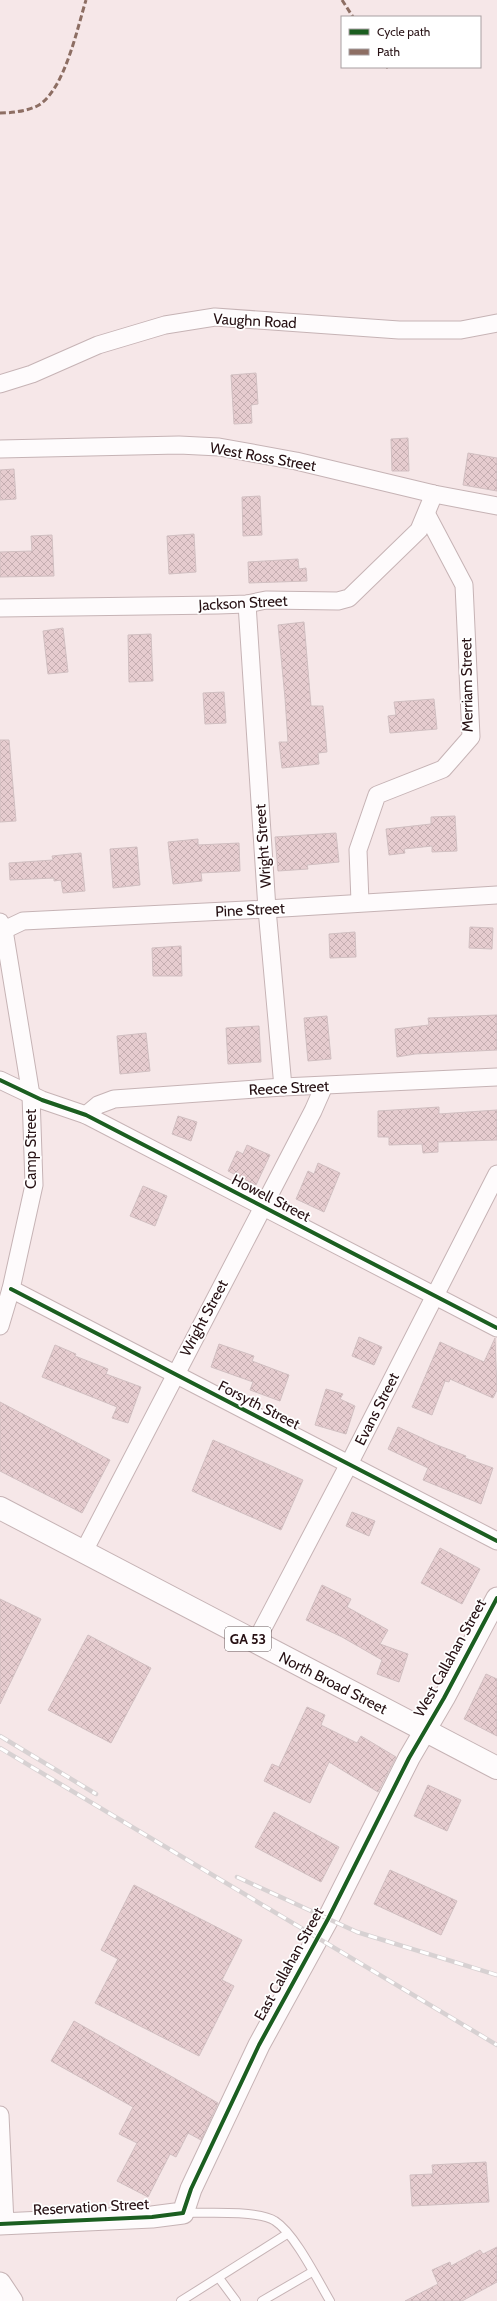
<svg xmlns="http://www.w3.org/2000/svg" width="497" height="2301" viewBox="0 0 497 2301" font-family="Cabin,sans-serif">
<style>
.building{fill:url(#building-cross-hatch);stroke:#d1bfc1}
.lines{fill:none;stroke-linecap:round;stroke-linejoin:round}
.service-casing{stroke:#c6b3b5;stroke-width:10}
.minor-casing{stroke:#c6b3b5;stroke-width:19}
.tertiary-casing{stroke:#c6b3b5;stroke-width:23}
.primary-casing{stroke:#c6b3b5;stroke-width:24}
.service{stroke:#fefbfc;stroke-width:8}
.minor{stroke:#fefbfc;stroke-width:17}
.tertiary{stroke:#fefbfc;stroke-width:21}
.primary{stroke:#fefbfc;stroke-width:22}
.rail-casing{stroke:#d7d1d2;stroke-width:4.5}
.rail{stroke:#fff;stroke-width:3;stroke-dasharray:9;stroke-linecap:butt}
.quiet{stroke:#8d6e63;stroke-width:3;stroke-dasharray:6 3;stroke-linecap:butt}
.cycleway-casing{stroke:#fff;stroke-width:6}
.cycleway{stroke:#1b5e20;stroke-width:4}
.labels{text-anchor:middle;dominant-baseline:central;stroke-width:3.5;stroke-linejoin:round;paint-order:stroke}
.shield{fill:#fff;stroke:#67585a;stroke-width:1}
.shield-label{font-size:14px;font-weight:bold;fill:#261013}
.street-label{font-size:15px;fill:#261013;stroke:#fff}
</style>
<defs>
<pattern id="building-cross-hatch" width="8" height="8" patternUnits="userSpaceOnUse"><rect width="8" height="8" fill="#e6cccf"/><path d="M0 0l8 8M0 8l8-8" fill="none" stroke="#c5aeb1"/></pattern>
</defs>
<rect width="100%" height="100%" fill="#f6e7e8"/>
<g class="building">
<path d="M256,373L258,404L251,405L252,423L234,424L231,375Z"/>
<path d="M408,438L409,471H392L391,439Z"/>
<path d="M468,453L497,458V491L463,485Z"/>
<path d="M14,469L16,499L0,500V470Z"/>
<path d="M260,496L262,535L243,536L242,497Z"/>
<path d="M194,534L196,572L169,574L167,536Z"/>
<path d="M52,535L54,576L0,577V552L32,551L31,536Z"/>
<path d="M298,559L299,569L306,568L307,581L249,583L248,562Z"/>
<path d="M304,622L311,706H323L327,752L318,753L319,764L282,768L279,742H288L285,698L278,625Z"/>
<path d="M63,628L68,672L48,674L43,631Z"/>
<path d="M151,634L153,681L129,682L128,635Z"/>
<path d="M224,692L226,723L205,724L203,693Z"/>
<path d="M434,699L437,729L390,733L388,716L396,715L394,702Z"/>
<path d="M0,740H9L16,821L0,822Z"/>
<path d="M455,816L457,851L432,852V846L404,849L405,853L389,855L386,829L431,824V817Z"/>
<path d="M336,833L339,862L307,865L308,869L278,871L275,837Z"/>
<path d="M198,839V845L239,843L240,871L201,873L202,881L173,884L168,842Z"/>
<path d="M137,847L140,885L113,888L110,849Z"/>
<path d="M81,853L85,891L63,893L61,880L54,881V878L10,880L9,863L53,860L52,856Z"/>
<path d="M470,927L493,928L492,949L469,948Z"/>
<path d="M355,932L356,957L330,958L329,934Z"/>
<path d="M181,946L182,976H153L152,948Z"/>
<path d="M497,1015V1050L415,1054L397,1057L395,1029L429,1025L428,1018Z"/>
<path d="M327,1016L331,1059L308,1061L304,1018Z"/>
<path d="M259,1026L261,1062L228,1064L226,1028Z"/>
<path d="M146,1033L150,1071L120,1074L117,1036Z"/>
<path d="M439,1107V1114L497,1110V1140L438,1142V1152L423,1153L422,1144L389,1145V1137H378V1111Z"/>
<path d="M178,1116L197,1122L191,1141L172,1134Z"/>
<path d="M247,1145L270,1155L256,1185L228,1171L237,1151L243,1154Z"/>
<path d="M318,1163L340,1173L324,1212L296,1199L308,1171L314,1174Z"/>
<path d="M143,1186L167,1196L155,1226L130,1216Z"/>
<path d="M359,1337L382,1347L374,1365L352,1356Z"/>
<path d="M495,1338L497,1390L493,1398L450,1379L449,1382L445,1381L432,1415L412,1407L440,1342L484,1362Z"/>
<path d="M219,1344L254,1356L252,1361L289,1375L280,1401L250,1390L253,1382L211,1367Z"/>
<path d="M55,1345L76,1354L75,1356L108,1369L106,1374L141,1387L128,1423L112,1418L117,1407L42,1377Z"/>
<path d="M326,1389L343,1394L340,1399L355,1406L346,1434L315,1425Z"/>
<path d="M0,1402L110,1460L82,1513L0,1471Z"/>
<path d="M398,1427L437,1445L466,1456L465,1458L493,1468L481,1504L423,1480L428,1468L388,1449Z"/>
<path d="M213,1440L303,1480L281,1530L192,1491Z"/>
<path d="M352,1512L375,1521L369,1536L346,1526Z"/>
<path d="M440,1548L480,1569L462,1604L421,1583Z"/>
<path d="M322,1585L351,1599L347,1607L388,1630L380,1644L408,1654L399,1682L377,1674L382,1660L342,1637L306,1620Z"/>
<path d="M0,1599L41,1619L0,1704Z"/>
<path d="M88,1635L151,1668L111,1743L48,1710Z"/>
<path d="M486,1674L497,1679V1736L464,1719Z"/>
<path d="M307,1707L325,1715L321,1725L357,1743L361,1736L396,1757L378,1792L329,1762L310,1803L264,1781L272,1764L279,1767Z"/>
<path d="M428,1785L461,1800L447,1831L414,1816Z"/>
<path d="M274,1812L339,1847L321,1882L255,1847Z"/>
<path d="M390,1870L457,1901L441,1935L374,1904Z"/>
<path d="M134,1885L242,1940L222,1980L234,1986L199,2056L95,2003L118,1959L101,1950Z"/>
<path d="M74,2021L218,2103L201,2140L188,2133L176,2157L170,2154L148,2197L117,2181L137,2143L119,2134L133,2107L51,2061Z"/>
<path d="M486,2162L489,2202L412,2206L410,2175L433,2174L432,2165Z"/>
<path d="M497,2247V2282L462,2301H405L438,2284L432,2270L450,2262L451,2266L480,2250L483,2254Z"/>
</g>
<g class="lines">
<g class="service-casing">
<g id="service">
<path d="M184,2213C204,2213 259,2210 275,2221C295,2234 317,2279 330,2301"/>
<path d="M219,2278L236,2301"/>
<path d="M181,2301L287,2234"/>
<path d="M262,2301L312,2272"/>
</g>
</g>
<g class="minor-casing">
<g id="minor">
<path d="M0,384L32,374L98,345L165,325L215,317L399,330H461L497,323"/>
<path d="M0,449L179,445L219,447L296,461L434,494L497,506"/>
<path d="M247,604L267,909L283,1087"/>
<path d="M0,608L218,605L247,604L266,600L338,601L349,598L419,530L434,494"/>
<path d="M360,902L358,850L377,795L443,769L471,737L464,585L427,515"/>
<path d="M0,922L4,930L31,1095L34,1185L11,1289L0,1326"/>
<path d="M4,930L23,921L267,909L497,895"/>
<path d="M0,1080L42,1100L86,1115L497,1328"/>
<path d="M86,1115L98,1105L114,1099L283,1087L497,1077"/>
<path d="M11,1289L497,1541"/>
<path d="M84,1551L313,1111L324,1086"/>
<path d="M255,1643L349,1464L497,1174"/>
<path d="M0,2115L5,2224"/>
</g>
</g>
<g class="tertiary-casing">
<g id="tertiary">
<path d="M0,2224L152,2217L183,2213L191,2189L259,2045L328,1919L409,1758L444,1698L497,1598"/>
<path d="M0,2283L12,2301"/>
</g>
</g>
<g class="primary-casing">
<path id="primary" d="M0,1508L497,1768"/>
</g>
<use href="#service" class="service"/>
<use href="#minor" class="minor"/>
<use href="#tertiary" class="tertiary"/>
<use href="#primary" class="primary"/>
<g class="rail-casing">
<g id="rail">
<path d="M0,1736L96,1794"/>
<path d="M0,1748L497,2045"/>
<path d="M237,1877L357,1932L497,1975"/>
</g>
</g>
<use href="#rail" class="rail"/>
<g class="quiet">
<path d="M342,0L353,17"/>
<path d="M387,67L388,68"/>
<path d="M0,113C12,113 28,111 39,105C65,88 77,29 86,0"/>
</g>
<g class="cycleway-casing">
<g id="cycleway">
<path d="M0,1080L42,1100L86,1115L497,1328"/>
<path d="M11,1289L497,1541"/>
<path d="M0,2224L152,2217L183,2213L191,2189L259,2045L328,1919L409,1758L444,1698L497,1598"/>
</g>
</g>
<use href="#cycleway" class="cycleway"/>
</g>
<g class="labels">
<rect class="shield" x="225" y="1627" width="46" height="24" rx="3"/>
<g class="shield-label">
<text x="248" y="1639">GA 53</text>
</g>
<g class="street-label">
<text transform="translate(255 321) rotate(3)">Vaughn Road</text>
<text transform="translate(263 457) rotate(10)">West Ross Street</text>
<text transform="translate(243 603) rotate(-3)">Jackson Street</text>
<text transform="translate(467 685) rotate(-91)">Merriam Street</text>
<text transform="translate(263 846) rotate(-94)">Wright Street</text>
<text transform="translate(250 910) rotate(-3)">Pine Street</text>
<text transform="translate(289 1088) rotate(-3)">Reece Street</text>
<text transform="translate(31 1149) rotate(-90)">Camp Street</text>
<text transform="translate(271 1198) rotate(27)">Howell Street</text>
<text transform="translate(204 1318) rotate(-62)">Wright Street</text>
<text transform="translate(259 1405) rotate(27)">Forsyth Street</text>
<text transform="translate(377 1409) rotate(-63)">Evans Street</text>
<text transform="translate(450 1658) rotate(-61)">West Callahan Street</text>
<text transform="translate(333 1683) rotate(27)">North Broad Street</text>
<text transform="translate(289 1964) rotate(-61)">East Callahan Street</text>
<text transform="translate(91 2207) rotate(-3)">Reservation Street</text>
</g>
</g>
<rect x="341" y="16" width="140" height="52" fill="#ffffff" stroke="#a89fa1"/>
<rect x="349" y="29" width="20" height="6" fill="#1b5e20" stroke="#a89fa1"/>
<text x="377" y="36" font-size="12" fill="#261013">Cycle path</text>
<rect x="349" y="49" width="20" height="6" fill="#8d6e63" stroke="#a89fa1"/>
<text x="377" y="56" font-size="12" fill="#261013">Path</text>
</svg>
